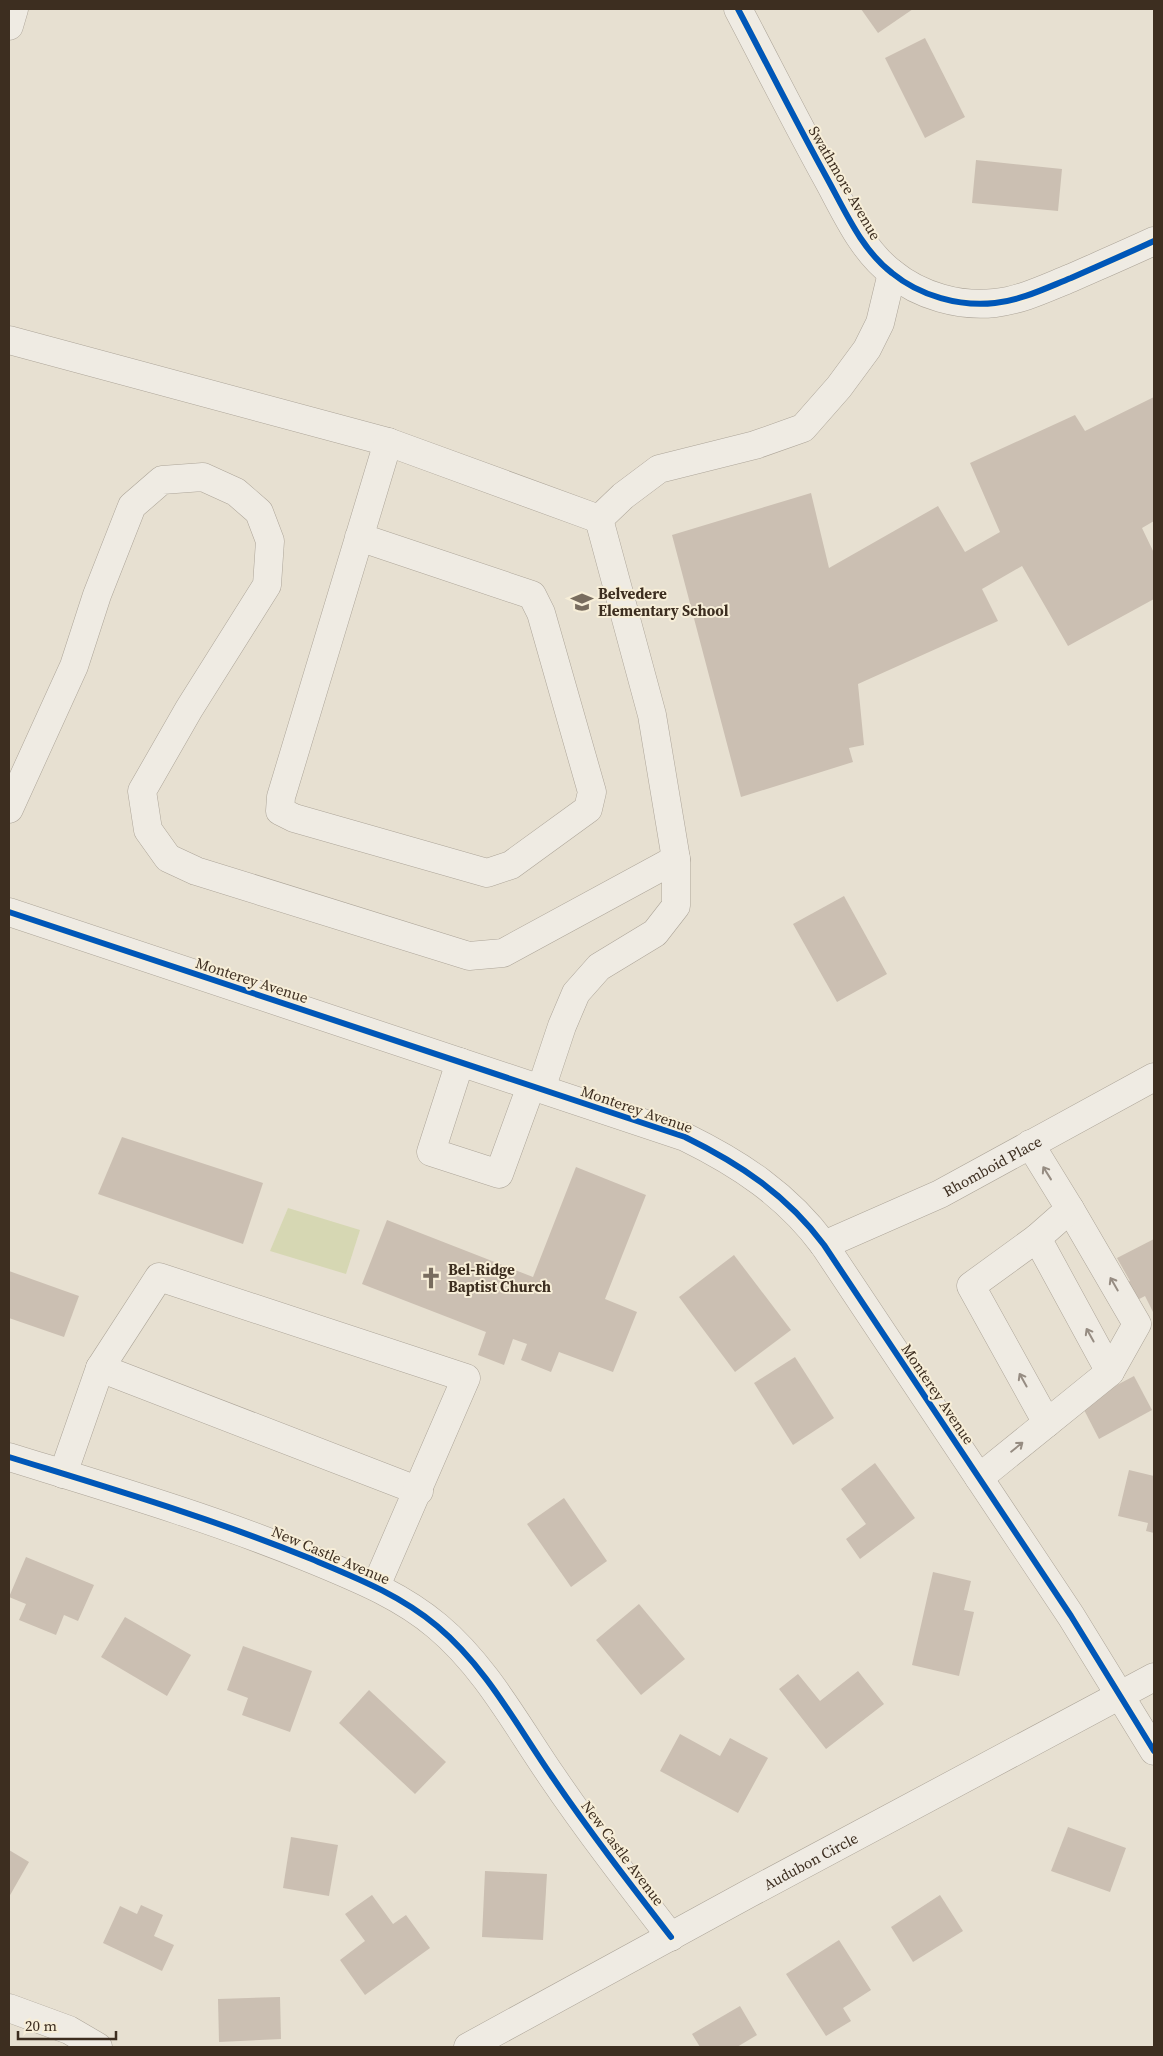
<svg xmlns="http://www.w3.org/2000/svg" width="1163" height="2056" viewBox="0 0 1163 2056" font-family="'Source Serif 4',serif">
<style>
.green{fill:#d6d7b3}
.building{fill:#cbbfb2}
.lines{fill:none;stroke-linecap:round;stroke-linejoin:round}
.minor-casing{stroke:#ada599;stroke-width:29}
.minor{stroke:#efebe3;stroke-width:28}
.cycleway-casing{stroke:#f7eed8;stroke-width:9}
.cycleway{stroke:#0057b8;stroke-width:6}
.oneway{stroke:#968c82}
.labels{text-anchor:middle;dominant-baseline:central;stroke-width:4;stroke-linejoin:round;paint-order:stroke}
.street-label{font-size:15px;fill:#3d2e20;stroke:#f7eed8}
.poi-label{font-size:15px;font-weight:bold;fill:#3d2e20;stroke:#f7eed8;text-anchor:start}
</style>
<rect width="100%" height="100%" fill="#e7e0d1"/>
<path class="green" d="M288,1208L360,1230L346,1274L270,1251Z"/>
<g class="building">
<path d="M861,9H913L878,33Z"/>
<path d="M925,38L965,117L925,138L885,58Z"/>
<path d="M976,160L1062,169L1058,211L972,203Z"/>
<path d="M1154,397V521L1142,528L1154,553V599L1068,646L1022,566L982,589L998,621L858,684L864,745L849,748L853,762L741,797L672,535L811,493L829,568L938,506L965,552L1000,532L970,463L1075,415L1085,431Z"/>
<path d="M844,896L887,974L837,1002L793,924Z"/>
<path d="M122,1137L263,1183L243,1244L98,1194Z"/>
<path d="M576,1167L646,1195L605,1299L637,1312L613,1372L559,1352L551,1372L521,1360L527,1344L513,1339L504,1365L478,1355L486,1332L362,1284L387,1220L533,1277Z"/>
<path d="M1154,1239V1314L1145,1296L1114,1312L1104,1294L1130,1281L1117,1258Z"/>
<path d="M734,1255L791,1330L735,1372L679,1297Z"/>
<path d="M9,1271L79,1296L64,1337L9,1318Z"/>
<path d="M795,1357L834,1418L793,1445L754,1383Z"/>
<path d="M1134,1376L1152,1410L1099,1439L1081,1404Z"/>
<path d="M875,1463L915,1518L860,1559L846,1539L866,1524L841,1489Z"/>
<path d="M1129,1470L1154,1476V1533L1146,1531L1148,1523L1118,1516Z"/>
<path d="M564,1498L607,1561L571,1587L527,1524Z"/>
<path d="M26,1557L94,1585L78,1621L64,1615L56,1635L19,1620L26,1604L9,1597Z"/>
<path d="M933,1572L971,1581L964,1610L974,1612L959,1676L912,1665Z"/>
<path d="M639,1604L685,1659L641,1695L596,1640Z"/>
<path d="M125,1617L191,1655L167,1696L101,1657Z"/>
<path d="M243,1646L312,1671L290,1732L242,1715L248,1698L227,1690Z"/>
<path d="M858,1671L884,1704L826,1749L779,1689L798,1674L820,1701Z"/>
<path d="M369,1690L446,1762L415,1794L339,1723Z"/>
<path d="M680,1734L720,1756L730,1738L768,1758L738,1813L660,1771Z"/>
<path d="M1068,1827L1126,1848L1110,1892L1051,1871Z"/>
<path d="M291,1837L338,1845L329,1896L283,1888Z"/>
<path d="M9,1850L29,1862L9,1897Z"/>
<path d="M485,1871L547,1874L543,1940L482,1937Z"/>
<path d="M372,1895L393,1924L406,1915L430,1948L365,1995L340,1960L365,1941L345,1914Z"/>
<path d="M940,1895L963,1931L913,1962L891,1927Z"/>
<path d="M141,1905L163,1915L154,1936L174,1945L162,1971L103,1943L120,1906L137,1914Z"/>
<path d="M839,1940L871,1990L843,2008L851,2021L826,2036L786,1974Z"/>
<path d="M280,1997L281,2039L219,2042L218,1999Z"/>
<path d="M740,2006L757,2035L737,2047H700L692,2034Z"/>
</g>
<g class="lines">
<g class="minor-casing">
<g id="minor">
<path d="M738,9C768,66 797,124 828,180C846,213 862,250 892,273C920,296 960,307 995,303C1022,300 1046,288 1071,278C1098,266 1126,254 1154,241"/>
<path d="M9,26L14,9"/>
<path d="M9,340L388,442L599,519L623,496L659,469L755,445L803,428L839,387L867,349L880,323L892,273"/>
<path d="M359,537L532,595L541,613L592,792L588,809L511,865L487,873L294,818L280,811L281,797L388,442"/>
<path d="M9,809L74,666L97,595L132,506L162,480L203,477L236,492L259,512L270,541L267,585L189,709L142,791L148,830L168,858L196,871L469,956L503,953L676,859"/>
<path d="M9,912L685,1137C740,1164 787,1195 824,1245L1071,1616L1154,1751"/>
<path d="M460,1062L431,1152L499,1174L531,1086"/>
<path d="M541,1089L562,1026L576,993L599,967L655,933L676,906V859L652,715L599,519"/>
<path d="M1070,1209L1137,1324L1110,1372"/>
<path d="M1037,1238L971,1286L1047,1423"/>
<path id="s1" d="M824,1245L940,1194L1154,1077"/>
<path d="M100,1368L419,1491"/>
<path d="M9,1457C109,1488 211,1518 309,1558C354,1577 399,1594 437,1626C485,1666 516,1724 551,1775C589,1831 630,1884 671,1937"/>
<path d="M63,1474L100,1368L159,1277L466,1378L376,1586"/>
<path d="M979,1478L1110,1372L1037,1238L1070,1209L1030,1144"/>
<path d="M9,2008L69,2030L98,2047"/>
<path id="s2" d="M468,2047L748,1894L1154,1677"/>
</g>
</g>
<use href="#minor" class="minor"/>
<g class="cycleway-casing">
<g id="cycleway">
<path d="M738,9C768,66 797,124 828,180C846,213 862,250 892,273C920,296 960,307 995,303C1022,300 1046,288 1071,278C1098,266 1126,254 1154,241"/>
<path d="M9,912L685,1137C740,1164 787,1195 824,1245L1071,1616L1154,1751"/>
<path d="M9,1457C109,1488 211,1518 309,1558C354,1577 399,1594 437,1626C485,1666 516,1724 551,1775C589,1831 630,1884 671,1937"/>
</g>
</g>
<use href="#cycleway" class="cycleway"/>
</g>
<defs><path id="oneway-shaft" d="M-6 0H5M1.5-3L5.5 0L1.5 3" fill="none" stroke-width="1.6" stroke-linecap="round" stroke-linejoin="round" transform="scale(1.25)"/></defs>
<g class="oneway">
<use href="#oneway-shaft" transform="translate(1047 1173) rotate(-122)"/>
<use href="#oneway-shaft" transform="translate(1114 1284) rotate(-120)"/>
<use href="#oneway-shaft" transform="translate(1090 1335) rotate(-119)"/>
<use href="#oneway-shaft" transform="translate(1023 1380) rotate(-119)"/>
<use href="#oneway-shaft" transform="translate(1017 1447) rotate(-39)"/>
</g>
<defs>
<g id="school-bare" transform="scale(1.725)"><path d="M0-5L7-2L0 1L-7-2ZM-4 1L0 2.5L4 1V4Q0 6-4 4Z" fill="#786c5e" stroke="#f7eed8" stroke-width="2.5" paint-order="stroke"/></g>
<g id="church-bare" transform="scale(1.725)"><path d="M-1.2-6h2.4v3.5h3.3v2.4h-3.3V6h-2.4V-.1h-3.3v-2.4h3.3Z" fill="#786c5e" stroke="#f7eed8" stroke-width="2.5" paint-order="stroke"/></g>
</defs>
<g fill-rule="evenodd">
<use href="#school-bare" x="582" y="602"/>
<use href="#church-bare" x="431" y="1278"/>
</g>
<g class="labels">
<g class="street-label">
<text transform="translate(845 183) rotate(60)">Swathmore Avenue</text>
<text transform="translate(252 980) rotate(18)">Monterey Avenue</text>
<text transform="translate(637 1109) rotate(19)">Monterey Avenue</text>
<text stroke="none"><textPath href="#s1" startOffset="186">Rhomboid Place</textPath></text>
<text transform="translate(938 1394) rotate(56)">Monterey Avenue</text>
<text transform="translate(331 1555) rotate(23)">New Castle Avenue</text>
<text transform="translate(623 1853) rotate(53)">New Castle Avenue</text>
<text stroke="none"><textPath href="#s2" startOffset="390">Audubon Circle</textPath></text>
</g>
<g class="poi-label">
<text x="598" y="593">Belvedere<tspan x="598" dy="17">Elementary School</tspan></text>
<text x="448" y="1269">Bel-Ridge<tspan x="448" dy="17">Baptist Church</tspan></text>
</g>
</g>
<rect width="1163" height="2056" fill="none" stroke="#3d2e20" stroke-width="20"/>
<path d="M18 2031v8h98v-8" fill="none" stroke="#3d2e20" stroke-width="2.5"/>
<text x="25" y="2031" font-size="15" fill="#3d2e20" stroke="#f7eed8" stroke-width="4" paint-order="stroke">20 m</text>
</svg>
